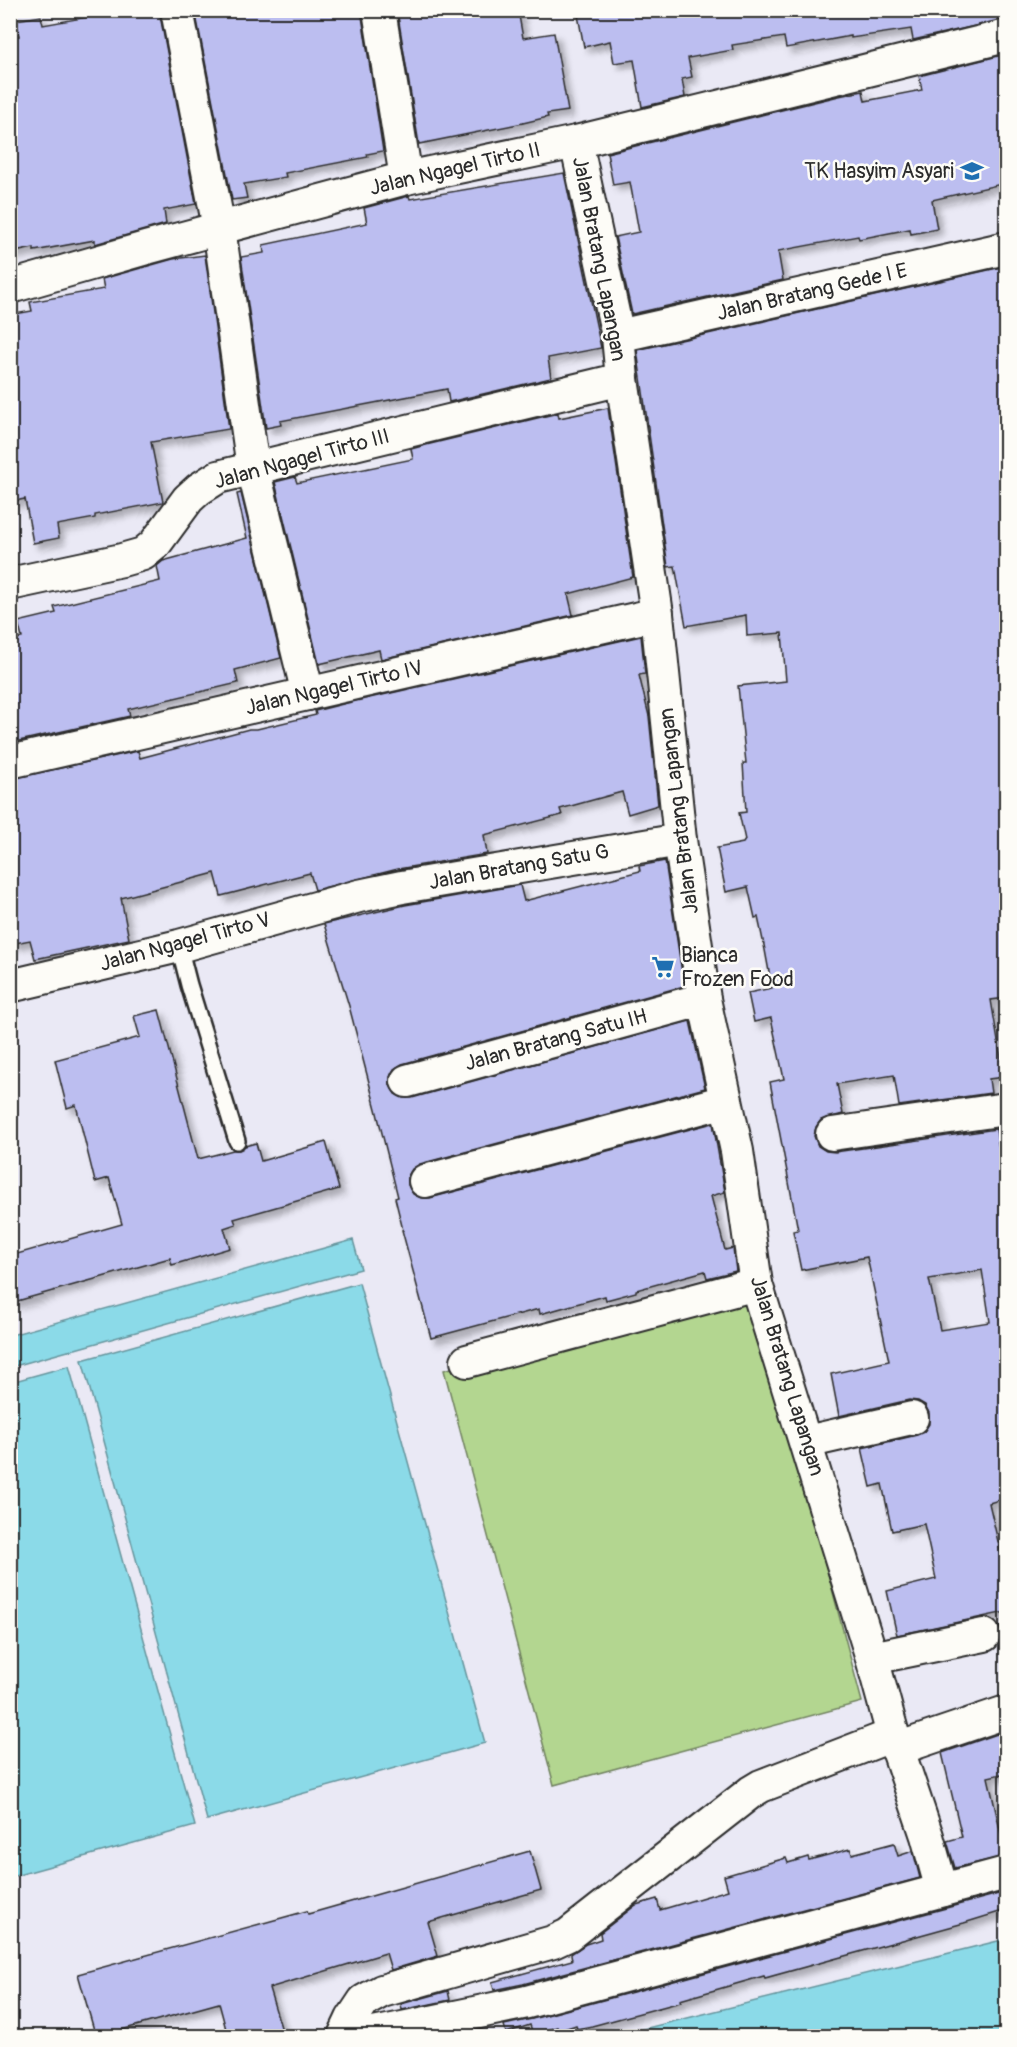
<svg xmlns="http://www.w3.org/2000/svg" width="1017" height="2047" viewBox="0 0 1017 2047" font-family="Pangolin,sans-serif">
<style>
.green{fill:#b3d690;stroke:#6f805e;stroke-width:1.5}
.water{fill:#8bdae8;stroke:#65949c;stroke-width:1.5}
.building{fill:#bcbef0;stroke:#2b2b2b;stroke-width:1.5;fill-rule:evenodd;filter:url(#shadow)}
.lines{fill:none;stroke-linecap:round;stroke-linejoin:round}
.service-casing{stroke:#2b2b2b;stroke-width:20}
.minor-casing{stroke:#2b2b2b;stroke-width:36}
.service{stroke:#fdfcf7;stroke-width:15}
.minor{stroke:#fdfcf7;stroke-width:32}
.labels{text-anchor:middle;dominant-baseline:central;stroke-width:5;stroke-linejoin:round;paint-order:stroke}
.street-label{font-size:21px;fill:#2b2b2b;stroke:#fdfcf7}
.poi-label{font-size:21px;fill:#2b2b2b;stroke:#fdfcf7;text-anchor:end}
</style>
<defs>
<filter id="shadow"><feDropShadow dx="5.5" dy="5.5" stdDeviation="3" flood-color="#0004"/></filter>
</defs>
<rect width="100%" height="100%" fill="#eae9f5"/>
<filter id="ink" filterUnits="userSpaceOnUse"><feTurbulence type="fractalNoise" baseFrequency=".0167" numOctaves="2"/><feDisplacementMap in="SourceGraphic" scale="12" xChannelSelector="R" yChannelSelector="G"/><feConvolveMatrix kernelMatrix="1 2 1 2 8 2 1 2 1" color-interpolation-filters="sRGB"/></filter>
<g filter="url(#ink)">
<path class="green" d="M752,1287L862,1702L554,1785L444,1370Z"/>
<g class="water">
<path d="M353,1240L361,1269L11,1367V1335Z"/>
<path d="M359,1283L485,1743L207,1820L82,1360Z"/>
<path d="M69,1366L195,1826L11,1877V1382Z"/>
<path d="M1006,1939V2036H615Z"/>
</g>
<g class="building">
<path d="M98,10H159L196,204L164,210L166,224L95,244V240L34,251V248L10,253V161L17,159L10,120V37L19,36L16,20L41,16L43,25L99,15Z"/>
<path d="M195,10H361L383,151L367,154L368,157L285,173L286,177L244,184L247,198L232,200Z"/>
<path d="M397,10H518L523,38L554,33L568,111L547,114L548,117L523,123L419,144Z"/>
<path d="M577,10H1006V19L913,40L911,29L851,38V36L786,48L784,37L732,45L733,50L688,58L692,77L682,79L685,97L642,107L634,60L614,63L610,41L584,47Z"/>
<path d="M1006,54V183L932,200L937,229L911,234L910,229L859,239L858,236L778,251L783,280L632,314L615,237L639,232L630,182L613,185L607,153L839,96L863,91L865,101L922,90L919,76Z"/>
<path d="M564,173L601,348L548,358L551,378L449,402L447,389L280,421L281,425L266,428L241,257L264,253L263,245L367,223L364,208L409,196L410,199Z"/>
<path d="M205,255L229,429L151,442L163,502L95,515V518L57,525L59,538L33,543L25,499L10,502V315L32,311L30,302L104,289L102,279L173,259Z"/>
<path d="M1006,266V998L991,1000L1004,1077L989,1079L991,1093L899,1106L894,1075L837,1084L843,1114L821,1120L816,1127L814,1136L818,1146L826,1151L835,1152L996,1129L1006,1195V1498L989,1503L1003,1563L1006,1562V1612L897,1635L887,1591L936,1579L924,1524L892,1531L882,1484L871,1487L862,1448L917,1435L924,1432L929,1424V1413L925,1405L918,1401L909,1400L839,1416L831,1374L889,1361L867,1257L801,1270L793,1231L798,1230L770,1082L784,1079L771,1018L754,1022L748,993L772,988L765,950L758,917L755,918L748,887L726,892L717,848L743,843L745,840L739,813L746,812L743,763H746L738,686L786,681L782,633L747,636L746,615L686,626L675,566L668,567L637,350ZM982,1270L990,1322L940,1330L929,1279Z"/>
<path d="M608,408L633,577L568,594L573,615L381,659L379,650L319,664L275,482L295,477L297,483L413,459L411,449L426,445L558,413L559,418Z"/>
<path d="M241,493L281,658L235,670L238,683L128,709L130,716L10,743V640L22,638L18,622L56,613L54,607L160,581L157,566L163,561L247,538L237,494Z"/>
<path d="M641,636L645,674L639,675L649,716L658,805L628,814L622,792L560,809L562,815L484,835L487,854L398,869L315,890L310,873L221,896L215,873L121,898L129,939L35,959L30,940L10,944V779L138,751L140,758L249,729H257L316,715L315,711L343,704Z"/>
<path d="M665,861L684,986L402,1064L394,1069L390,1077V1085L395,1094L403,1098H412L690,1021L705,1088L420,1164L412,1169L408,1176V1185L413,1194L421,1198H430L713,1123L725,1192L711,1196L725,1250L733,1248L736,1271L707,1278L705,1271L636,1290V1292L606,1300L605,1296L540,1314L539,1309L431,1338L402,1230H403L395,1198L398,1197L376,1109L349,1006L324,924L405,905L520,885L524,901L640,871L639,866Z"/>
<path d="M159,1010L198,1159L233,1150H239L245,1146L256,1143L261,1161L326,1142L339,1189L234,1219L236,1224L224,1228L230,1248L172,1265L170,1258L10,1303V1256L122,1224L109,1178L95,1182L76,1105L67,1108L55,1060L140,1037L134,1016Z"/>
<path d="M1006,1731V1773L988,1777L1006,1856L955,1868L947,1841L962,1837L942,1753Z"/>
<path d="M894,1843L898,1856L913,1851L920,1878L523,1984L494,1990L492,1982L572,1960L571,1954L586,1944L601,1939L600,1933L636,1905L657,1899L660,1910L728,1890L724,1876L786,1858L788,1863L808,1857L809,1860L850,1849L852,1854Z"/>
<path d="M530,1851L541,1890L428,1922L438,1956L391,1970L386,1953L269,1988L284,2037H228L219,2003L96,2037L78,1974L307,1911L308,1914Z"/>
<path d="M1006,1892V1910L964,1923L765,1978L764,1976L680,2000L681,2002L592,2026L577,2029L576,2025L558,2031L557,2027L533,2034L530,2025L506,2033L504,2025L532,2019Z"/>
<path d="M448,1991L450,2000L402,2010L401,2004Z"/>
</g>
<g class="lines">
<g class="service-casing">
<path id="service" d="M179,946L189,985L237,1141"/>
</g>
<g class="minor-casing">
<g id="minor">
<path d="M177,10L219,228L253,468L308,694"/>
<path d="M379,10L406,178"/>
<path d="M576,142L618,336L622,379L657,614L680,840L704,999L737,1151L756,1284L872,1658L893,1735L927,1836L942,1890"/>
<path d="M10,287L146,248L406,178L576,142L1006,36"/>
<path d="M618,336L1006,248"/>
<path d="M10,584L122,560L143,554L155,544L188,499L199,489L218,477L622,379"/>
<path d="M10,762L657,614"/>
<path d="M10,986L179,946L359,896L402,887L680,840"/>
<path d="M407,1081L704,999"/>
<path d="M832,1134L1006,1109"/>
<path d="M425,1181L726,1101"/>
<path d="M467,1361L756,1284"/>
<path d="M806,1442L912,1418"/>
<path d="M872,1658L984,1635"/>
<path d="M897,1749L1006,1712"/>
<path d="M344,2036L352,2019L364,2001L382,1991L553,1942L568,1935L751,1792L761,1786L893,1735"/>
<path d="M364,2036L527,2002L1006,1873"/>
</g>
</g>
<use href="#service" class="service"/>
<use href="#minor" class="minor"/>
</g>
</g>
<defs>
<g id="school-bare" transform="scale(1.8)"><path d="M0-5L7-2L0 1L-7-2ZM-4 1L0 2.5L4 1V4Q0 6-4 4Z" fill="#1f6fb2" stroke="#fdfcf7" stroke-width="2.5" paint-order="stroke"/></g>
<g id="supermarket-bare" transform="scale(1.8)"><path d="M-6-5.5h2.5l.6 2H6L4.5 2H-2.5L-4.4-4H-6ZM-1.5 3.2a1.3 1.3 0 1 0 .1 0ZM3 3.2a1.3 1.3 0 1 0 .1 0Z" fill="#1f6fb2" stroke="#fdfcf7" stroke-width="2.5" paint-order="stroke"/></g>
</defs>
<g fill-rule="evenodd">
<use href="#school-bare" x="972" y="171"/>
<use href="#supermarket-bare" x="663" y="967"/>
</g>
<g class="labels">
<g class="street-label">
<text transform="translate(455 169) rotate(-13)">Jalan Ngagel Tirto II</text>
<text transform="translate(599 259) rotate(79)">Jalan Bratang Lapangan</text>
<text transform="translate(812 292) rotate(-13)">Jalan Bratang Gede I E</text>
<text transform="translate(302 459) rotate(-15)">Jalan Ngagel Tirto III</text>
<text transform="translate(334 688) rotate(-13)">Jalan Ngagel Tirto IV</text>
<text transform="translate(679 811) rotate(-97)">Jalan Bratang Lapangan</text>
<text transform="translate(519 867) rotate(-10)">Jalan Bratang Satu G</text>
<text transform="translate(185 942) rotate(-15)">Jalan Ngagel Tirto V</text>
<text transform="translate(556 1040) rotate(-15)">Jalan Bratang Satu IH</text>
<text transform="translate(787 1376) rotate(73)">Jalan Bratang Lapangan</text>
</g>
<g class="poi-label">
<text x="954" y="171">TK Hasyim Asyari</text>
<text x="681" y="955" text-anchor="start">Bianca<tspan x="681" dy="24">Frozen Food</tspan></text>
</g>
</g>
<rect width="1017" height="2047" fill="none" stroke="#fdfcf7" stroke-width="36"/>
<rect x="18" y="18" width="981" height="2011" fill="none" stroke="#2b2b2b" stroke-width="2" filter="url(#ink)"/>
</svg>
